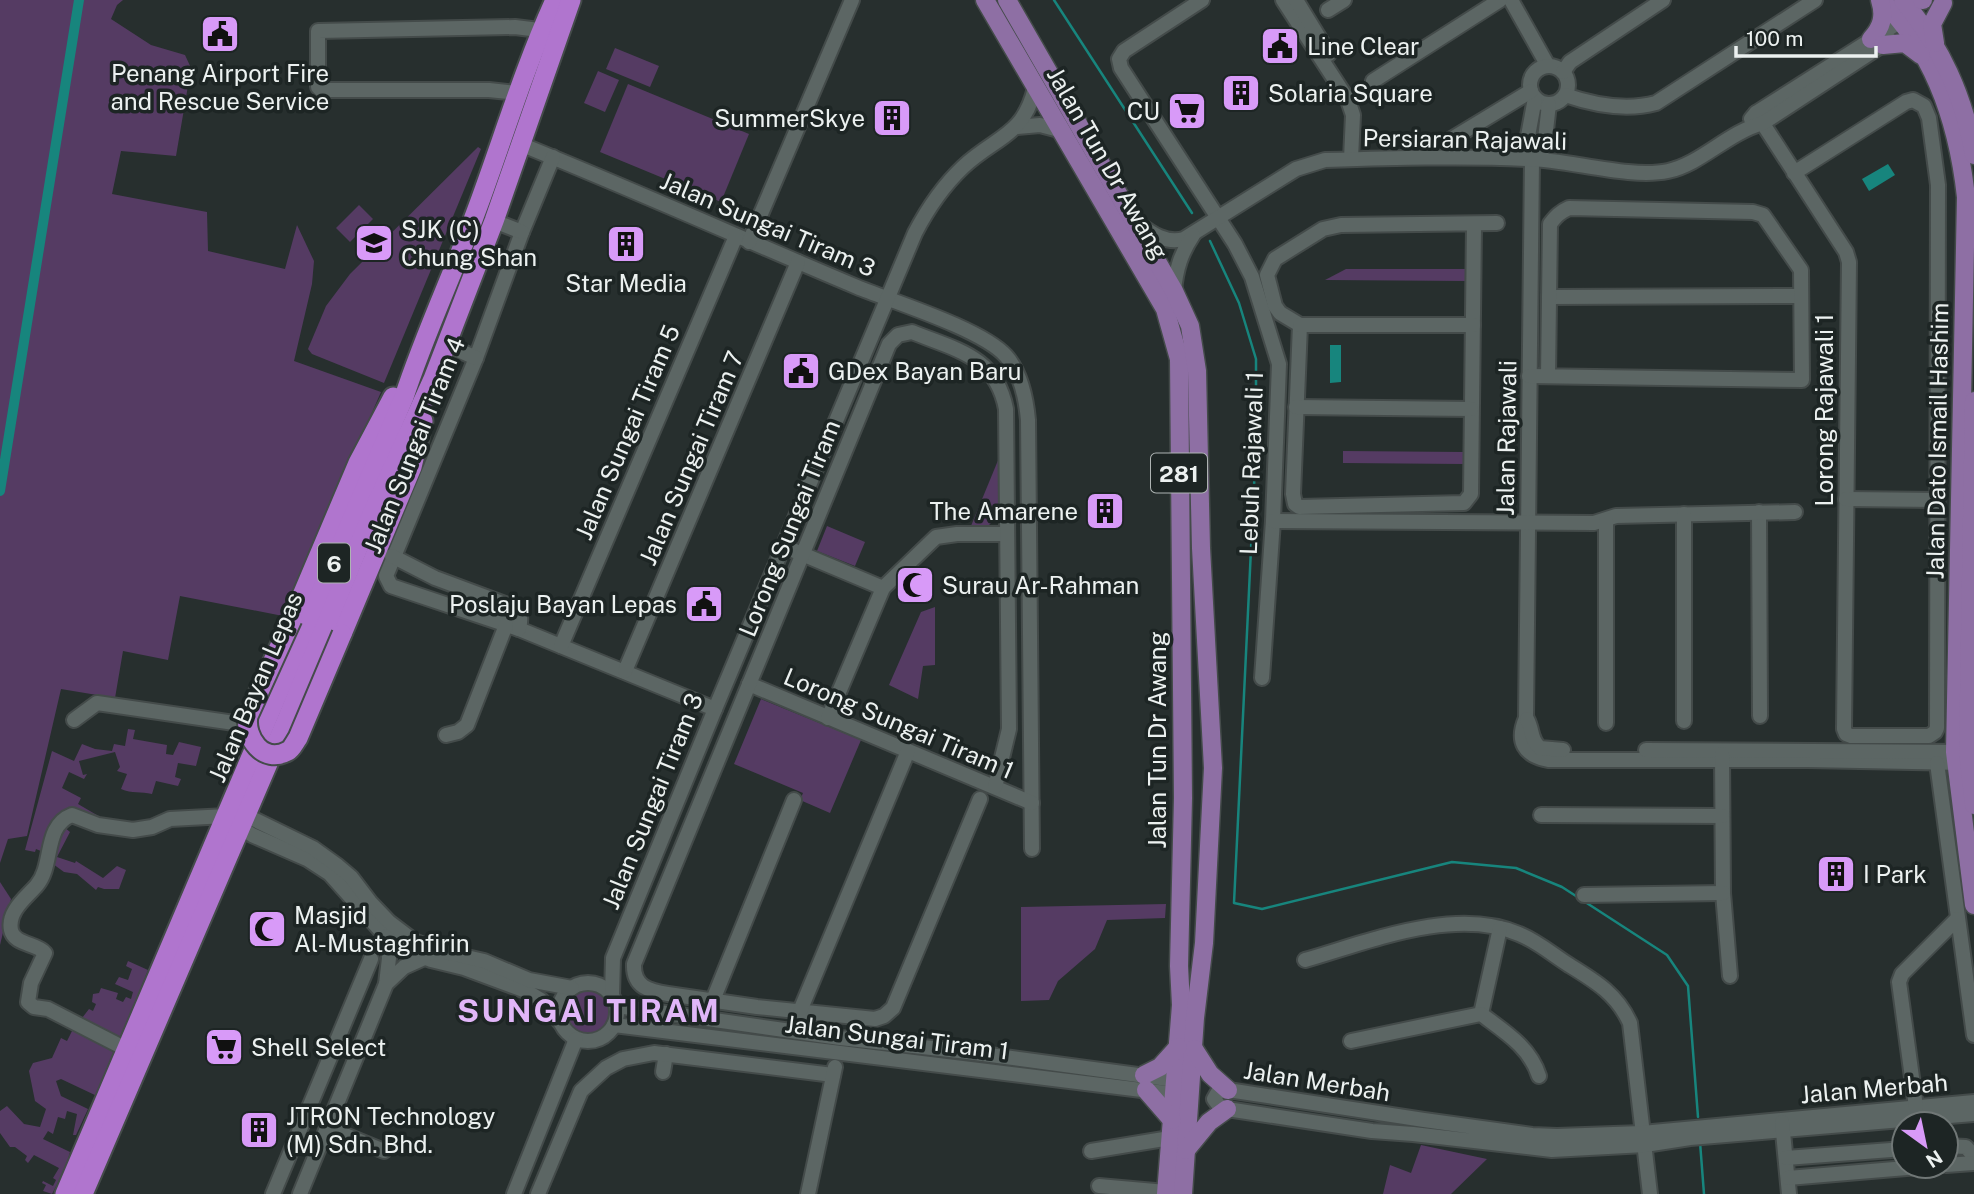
<svg xmlns="http://www.w3.org/2000/svg" width="1974" height="1194" viewBox="0 0 1974 1194" font-family="'Public Sans',sans-serif">
<style>
.green{fill:#553b63}
.water{fill:#17857d}
.lines{fill:none;stroke-linecap:round;stroke-linejoin:round}
.stream{stroke:#17857d;stroke-width:2.5}
.canal{stroke:#17857d;stroke-width:10}
.minor-casing{stroke:#444b4a;stroke-width:18}
.major-casing{stroke:#444b4a;stroke-width:21}
.highway-casing{stroke:#444b4a;stroke-width:23}
.minor{stroke:#5c6664;stroke-width:14}
.major{stroke:#8e6fa4;stroke-width:18}
.highway{stroke:#b075ce;stroke-width:19}
.highway-bridge-casing{stroke:#444b4a;stroke-width:23;stroke-linecap:butt}
.highway-bridge{stroke:#b075ce;stroke-width:19}
.labels{text-anchor:middle;dominant-baseline:central;stroke-width:7;stroke-linejoin:round;paint-order:stroke}
.shield{fill:#1d2524;stroke:#aeb4b3;stroke-width:2}
.shield-label{font-size:23px;font-weight:bold;fill:#ecf1f0}
.poi-label{font-size:24px;fill:#ecf1f0;stroke:#1d2524;text-anchor:start}
.street-label{font-size:24px;fill:#ecf1f0;stroke:#1d2524}
.district-label{font-size:32px;font-weight:bold;letter-spacing:2px;fill:#e1b6f8;stroke:#1d2524}
</style>
<rect width="100%" height="100%" fill="#272f2e"/>
<g class="green">
<path d="M0,0H123L117,5L111,19L151,45L185,55L191,68L176,156L121,151L112,194L207,212L208,251L285,269L297,225L314,261L312,284L294,361L381,392L283,616L180,596L168,660L123,651L115,698L61,689L27,836L8,839L0,863Z"/>
<path d="M615,48L659,66L650,87L606,69Z"/>
<path d="M598,71L619,80L605,112L584,103Z"/>
<path d="M628,84L749,134L721,202L600,152Z"/>
<path d="M478,147L481,149L384,383L312,354L308,349L326,306L350,274Z"/>
<path d="M359,205L373,219L350,242L336,228Z"/>
<path d="M1346,269H1466L1465,281L1325,280Z"/>
<path d="M1343,451L1464,452L1463,464L1343,463Z"/>
<path d="M999,458L1000,515L989,525L971,526Z"/>
<path d="M827,526L865,542L855,566L817,551Z"/>
<path d="M935,607V665L923,666L918,699L889,685L921,612Z"/>
<path d="M761,699L861,740L830,813L800,800L803,793L734,764Z"/>
<path d="M128,729L135,730L133,739L167,745L166,754L173,755L179,742L201,747L196,766L178,763L175,777L181,779L178,786L156,781L152,794C141,791 132,794 121,789L127,774L117,771L120,767L115,752L79,761L83,775L87,774L84,779L69,772L62,788L81,798L78,804L107,821L71,817L64,827L70,832L57,857L75,863L76,861L103,878L117,866L126,870L119,889H104L98,887L96,890L77,874L64,872L42,856L43,852L36,849L35,852L25,850L52,751L74,761L82,744L95,749L112,751L114,744L125,746Z"/>
<path d="M0,882L11,899L0,945Z"/>
<path d="M1166,904L1165,918L1107,920L1095,949L1058,981L1049,1000L1021,1001V907Z"/>
<path d="M128,961L148,970L97,1096L61,1079L56,1081L61,1096L88,1109L76,1135H73L77,1114L67,1111L65,1119L58,1117L53,1134L48,1131L43,1139L70,1152L66,1167L52,1194L43,1191L46,1185L42,1183L43,1181L53,1186L56,1180L53,1178L59,1168L34,1155L28,1163L25,1160L27,1156L15,1147H10L0,1133V1111L7,1106L24,1124L40,1127L46,1109L35,1101L29,1071L33,1063L52,1058L61,1038L67,1041L72,1031L89,1009L93,1011L96,1004L92,1002L93,994L99,993L101,988L118,993L116,999L123,1002L126,997L131,999L133,992L115,984L119,977L128,980L132,969L126,966Z"/>
<circle cx="588" cy="1011" r="24"/>
<path d="M1421,1145L1487,1159L1451,1194H1383L1390,1165L1411,1173Z"/>
</g>
<g class="water">
<path d="M1888,164L1895,175L1869,191L1862,179Z"/>
<path d="M1330,345H1341V382L1330,383Z"/>
</g>
<g class="lines">
<g class="stream">
<path d="M1054,0L1192,213"/>
<path d="M1210,241L1239,303L1256,359V445L1234,903L1262,909L1452,862L1516,868L1562,887L1667,955L1688,986L1698,1117"/>
<path d="M1700,1142L1704,1194"/>
</g>
<path class="canal" d="M0,491L79,0"/>
<g class="minor-casing">
<g id="minor">
<path d="M1202,0L1124,51L1119,59L1121,68L1235,244L1252,277L1279,364L1273,521L1262,678"/>
<path d="M1283,0L1348,100L1353,115L1351,159"/>
<path d="M1296,0L1329,54"/>
<path d="M1511,0L1548,66"/>
<path d="M1328,10L1344,0"/>
<circle cx="1549" cy="85" r="19"/>
<path d="M1563,72L1570,62L1663,0"/>
<path d="M1373,81L1500,0"/>
<path d="M517,93L489,90H321L318,87V31L515,27L539,30"/>
<path d="M1565,95C1594,105 1626,111 1656,103L1815,0"/>
<path d="M1535,98L1526,147L1532,159L1526,718C1516,741 1524,756 1549,760H1807L1964,763"/>
<path d="M1756,113L1846,252L1849,262L1844,729L1846,734L1851,736H1929L1935,732L1937,728L1938,185L1929,118L1924,106L1913,100L1906,102L1794,173"/>
<path d="M1751,119L1756,113L1907,17"/>
<path d="M1017,127L1040,125L1059,130"/>
<path d="M1450,140L1531,91"/>
<path d="M520,144C634,190 745,240 857,287C894,302 982,329 1006,356C1021,373 1026,398 1028,420L1032,849"/>
<path d="M553,157L522,232L476,358L386,576L391,586L519,629L715,709"/>
<path d="M1532,159L1544,148L1549,104"/>
<path d="M494,221L522,232"/>
<path d="M1136,222C1151,233 1165,244 1184,239L1296,169L1325,160C1393,158 1461,156 1529,159C1570,160 1630,179 1668,171C1701,164 1727,133 1763,123L1890,40"/>
<path d="M1474,225L1471,494L1464,503L1299,507L1295,504L1293,494L1300,325L1280,313L1275,306L1267,275L1275,259L1323,229L1341,225L1497,223"/>
<path d="M749,242L852,0"/>
<path d="M1174,291C1176,269 1181,253 1193,235"/>
<path d="M1549,297L1801,296"/>
<path d="M1300,325H1473"/>
<path d="M445,344L476,358"/>
<path d="M1529,376L1802,380L1801,270L1763,215L1753,212L1569,208C1560,212 1556,216 1550,224L1548,376"/>
<path d="M1296,407L1471,409"/>
<path d="M1846,499L1937,500"/>
<path d="M1759,512L1760,716"/>
<path d="M1273,521L1594,523L1616,516L1795,512"/>
<path d="M783,546L883,588"/>
<path d="M392,556L435,578L513,607C522,613 521,619 519,629"/>
<path d="M561,646L736,236"/>
<path d="M625,671L798,262"/>
<path d="M749,684L1032,803"/>
<path d="M828,718L883,588L936,537L957,534H1006"/>
<path d="M1527,719C1533,730 1530,739 1540,748L1563,750"/>
<path d="M74,720L97,703L255,726"/>
<path d="M1684,721V514"/>
<path d="M1606,723V520"/>
<path d="M446,735L458,732L467,725L506,625"/>
<path d="M1646,750L1966,752"/>
<path d="M1722,754L1723,893L1730,976"/>
<path d="M1937,763L1974,1035"/>
<path d="M980,799L893,1008L884,1016L875,1019L757,1007L668,994C649,991 633,987 634,964L889,344L898,335L912,332C956,350 996,356 1006,409L1009,729L995,787"/>
<path d="M1541,815L1722,816"/>
<path d="M234,823L252,835L307,859L330,874L381,931L407,951L431,960L464,968L526,991L541,1000L560,1022"/>
<path d="M1584,895L1723,893"/>
<path d="M1305,960C1368,942 1455,906 1519,934C1537,941 1553,955 1569,965C1595,981 1617,994 1630,1023L1650,1194"/>
<circle cx="588" cy="1012" r="29"/>
<path d="M386,984L389,958L387,936"/>
<path d="M612,995L613,958L715,709L915,233C928,208 943,186 963,167C996,136 1023,137 1035,88"/>
<path d="M713,1000L794,800"/>
<path d="M617,1006L840,1038L968,1052L1175,1080"/>
<path d="M800,1011L908,751"/>
<path d="M1481,1014L1500,928"/>
<path d="M614,1025L1174,1094"/>
<path d="M1351,1041L1481,1014C1505,1032 1530,1047 1539,1076"/>
<path d="M126,1049L48,1009L34,1007L28,1002L31,983L45,953C37,943 14,945 11,930C7,911 27,897 37,885C54,865 43,826 72,815L98,825L133,830L152,827L170,819L245,815L313,848L338,866L351,877L370,902L389,922L414,941L436,950L484,961L529,980L572,988"/>
<path d="M663,1072L666,1054"/>
<path d="M1974,1102L1642,1133L1557,1136L1532,1135L1424,1120L1228,1090L1218,1092L1214,1099L1220,1107L1227,1109L1372,1131L1413,1134L1552,1150L1645,1145L1690,1138L1974,1114"/>
<path d="M1916,1107L1899,982L1902,974L1957,919"/>
<path d="M1782,1122L1789,1194"/>
<path d="M328,1128L384,1151"/>
<path d="M1946,1146L1966,1147L1972,1154L1974,1163"/>
<path d="M1091,1151L1170,1138"/>
<path d="M1786,1158L1904,1149"/>
<path d="M1946,1165L1974,1163"/>
<path d="M1788,1178L1930,1166"/>
<path d="M1099,1186L1166,1192"/>
<path d="M273,1194L371,959"/>
<path d="M300,1194L386,984L404,967L424,958"/>
<path d="M514,1194L576,1039"/>
<path d="M538,1194L581,1091L606,1068L623,1059L654,1053L833,1075"/>
<path d="M808,1194L835,1067"/>
</g>
</g>
<g class="major-casing">
<g id="major">
<path d="M985,0L1165,309L1179,359L1183,798L1179,966L1181,1005L1166,1194"/>
<path d="M1007,0L1174,291L1190,326L1197,371L1201,548L1213,768L1204,943L1195,1018L1183,1194"/>
<path d="M1881,0C1934,51 1958,124 1966,197L1955,752L1974,905"/>
<path d="M1903,0C1941,47 1964,96 1974,155"/>
<path d="M1922,0H1923"/>
<path d="M1871,39C1882,27 1885,16 1880,0"/>
<path d="M1935,43L1932,24L1943,3"/>
<path d="M1883,45L1905,43L1921,55"/>
<path d="M1974,401L1968,752L1974,805"/>
<path d="M1194,1049L1210,1074L1228,1090"/>
<path d="M1144,1075L1160,1067L1178,1047"/>
<path d="M1146,1090L1172,1120"/>
<path d="M1186,1150L1209,1122L1227,1109"/>
</g>
</g>
<g class="highway-casing">
<g id="highway">
<path d="M292,619L358,463L393,397"/>
<path d="M342,634L412,467L423,421"/>
<path d="M65,1194L404,397C425,333 454,272 477,209C503,139 524,68 555,0"/>
<path d="M83,1194L288,717L372,514L433,379L494,221L571,0"/>
</g>
</g>
<use href="#minor" class="minor"/>
<use href="#major" class="major"/>
<use href="#highway" class="highway"/>
<g class="highway-bridge-casing">
<path id="highway-bridge" d="M292,619L248,716C244,737 263,765 288,751C292,749 295,742 298,738L342,634"/>
</g>
<use href="#highway-bridge" class="highway-bridge"/>
</g>
<defs>
<g id="civic-square" transform="scale(2.0125)"><rect x="-9" y="-9" width="18" height="18" rx="4" fill="#d89af8" stroke="#1d2524"/><path d="M-.6-6.5H3V-4.5H.6V-3L4-1V1h2V6H-6V1h2V-1L-.6-3ZM-1.2 2.5V6h2.4V2.5Z" fill="#111"/></g>
<g id="building-square" transform="scale(2.0125)"><rect x="-9" y="-9" width="18" height="18" rx="4" fill="#d89af8" stroke="#1d2524"/><path d="M-4-6H4V6H1V3H-1V6H-4ZM-2.5-4.3h1.7v1.8h-1.7ZM.8-4.3h1.7v1.8H.8ZM-2.5-1h1.7V.8h-1.7ZM.8-1h1.7V.8H.8Z" fill="#111"/></g>
<g id="supermarket-square" transform="scale(2.0125)"><rect x="-9" y="-9" width="18" height="18" rx="4" fill="#d89af8" stroke="#1d2524"/><path d="M-6-5.5h2.5l.6 2H6L4.5 2H-2.5L-4.4-4H-6ZM-1.5 3.2a1.3 1.3 0 1 0 .1 0ZM3 3.2a1.3 1.3 0 1 0 .1 0Z" fill="#111"/></g>
<g id="school-square" transform="scale(2.0125)"><rect x="-9" y="-9" width="18" height="18" rx="4" fill="#d89af8" stroke="#1d2524"/><path d="M0-5L7-2L0 1L-7-2ZM-4 1L0 2.5L4 1V4Q0 6-4 4Z" fill="#111"/></g>
<g id="mosque-square" transform="scale(2.0125)"><rect x="-9" y="-9" width="18" height="18" rx="4" fill="#d89af8" stroke="#1d2524"/><path d="M3.5-4.9A6 6 0 1 0 3.5 4.9A5 5 0 1 1 3.5-4.9Z" fill="#111"/></g>
</defs>
<g fill-rule="evenodd">
<use href="#civic-square" x="220" y="34"/>
<use href="#civic-square" x="1280" y="46"/>
<use href="#building-square" x="1241" y="93"/>
<use href="#supermarket-square" x="1187" y="111"/>
<use href="#building-square" x="892" y="118"/>
<use href="#school-square" x="374" y="243"/>
<use href="#building-square" x="626" y="244"/>
<use href="#civic-square" x="801" y="371"/>
<use href="#building-square" x="1105" y="511"/>
<use href="#mosque-square" x="915" y="585"/>
<use href="#civic-square" x="704" y="604"/>
<use href="#building-square" x="1836" y="874"/>
<use href="#mosque-square" x="267" y="929"/>
<use href="#supermarket-square" x="224" y="1047"/>
<use href="#building-square" x="259" y="1130"/>
</g>
<g class="labels">
<g class="shield">
<rect x="1151" y="453.5" width="56" height="39" rx="5"/>
<rect x="318" y="543.5" width="32" height="39" rx="5"/>
</g>
<g class="shield-label">
<text x="1179" y="473">281</text>
<text x="334" y="563">6</text>
</g>
<g class="poi-label">
<text x="1307" y="46">Line Clear</text>
<text x="220" y="73" text-anchor="middle">Penang Airport Fire<tspan x="220" dy="28">and Rescue Service</tspan></text>
<text x="1268" y="93">Solaria Square</text>
<text x="1160" y="111" text-anchor="end">CU</text>
<text x="865" y="118" text-anchor="end">SummerSkye</text>
<text x="401" y="229">SJK (C)<tspan x="401" dy="28">Chung Shan</tspan></text>
<text x="626" y="283" text-anchor="middle">Star Media</text>
<text x="828" y="371">GDex Bayan Baru</text>
<text x="1078" y="511" text-anchor="end">The Amarene</text>
<text x="942" y="585">Surau Ar-Rahman</text>
<text x="677" y="604" text-anchor="end">Poslaju Bayan Lepas</text>
<text x="1863" y="874">I Park</text>
<text x="294" y="915">Masjid<tspan x="294" dy="28">Al-Mustaghfirin</tspan></text>
<text x="251" y="1047">Shell Select</text>
<text x="286" y="1116">JTRON Technology<tspan x="286" dy="28">(M) Sdn. Bhd.</tspan></text>
</g>
<g class="street-label">
<text transform="translate(1465 139) rotate(1)">Persiaran Rajawali</text>
<text transform="translate(1108 163) rotate(60)">Jalan Tun Dr Awang</text>
<text transform="translate(768 224) rotate(23)">Jalan Sungai Tiram 3</text>
<text transform="translate(1824 410) rotate(-90)">Lorong Rajawali 1</text>
<text transform="translate(627 432) rotate(-67)">Jalan Sungai Tiram 5</text>
<text transform="translate(1506 438) rotate(-89)">Jalan Rajawali</text>
<text transform="translate(1937 441) rotate(-89)">Jalan Dato Ismail Hashim</text>
<text transform="translate(414 445) rotate(-68)">Jalan Sungai Tiram 4</text>
<text transform="translate(691 458) rotate(-67)">Jalan Sungai Tiram 7</text>
<text transform="translate(1251 463) rotate(-88)">Lebuh Rajawali 1</text>
<text transform="translate(789 528) rotate(-68)">Lorong Sungai Tiram</text>
<text transform="translate(255 687) rotate(-67)">Jalan Bayan Lepas</text>
<text transform="translate(899 723) rotate(23)">Lorong Sungai Tiram 1</text>
<text transform="translate(1157 740) rotate(-90)">Jalan Tun Dr Awang</text>
<text transform="translate(652 801) rotate(-68)">Jalan Sungai Tiram 3</text>
<text transform="translate(897 1037) rotate(7)">Jalan Sungai Tiram 1</text>
<text transform="translate(1317 1081) rotate(9)">Jalan Merbah</text>
<text transform="translate(1874 1088) rotate(-5)">Jalan Merbah</text>
</g>
<g class="district-label">
<text x="589" y="1010">SUNGAI TIRAM</text>
</g>
</g>
<g transform="translate(1925 1145) rotate(147)"><circle r="33" fill="#1d2524" stroke="#707776" stroke-width="2"/>
<path d="M0-5L12 26L0 18L-12 26Z" fill="#d89af8"/>
<text y="-10" font-size="19" font-weight="bold" text-anchor="middle" fill="#ecf1f0">N</text>
</g>
<path d="M1736 46v10h140v-10" fill="none" stroke="#ecf1f0" stroke-width="3.5"/>
<text x="1746" y="46" font-size="21" fill="#ecf1f0" stroke="#1d2524" stroke-width="5" paint-order="stroke">100 m</text>
</svg>
